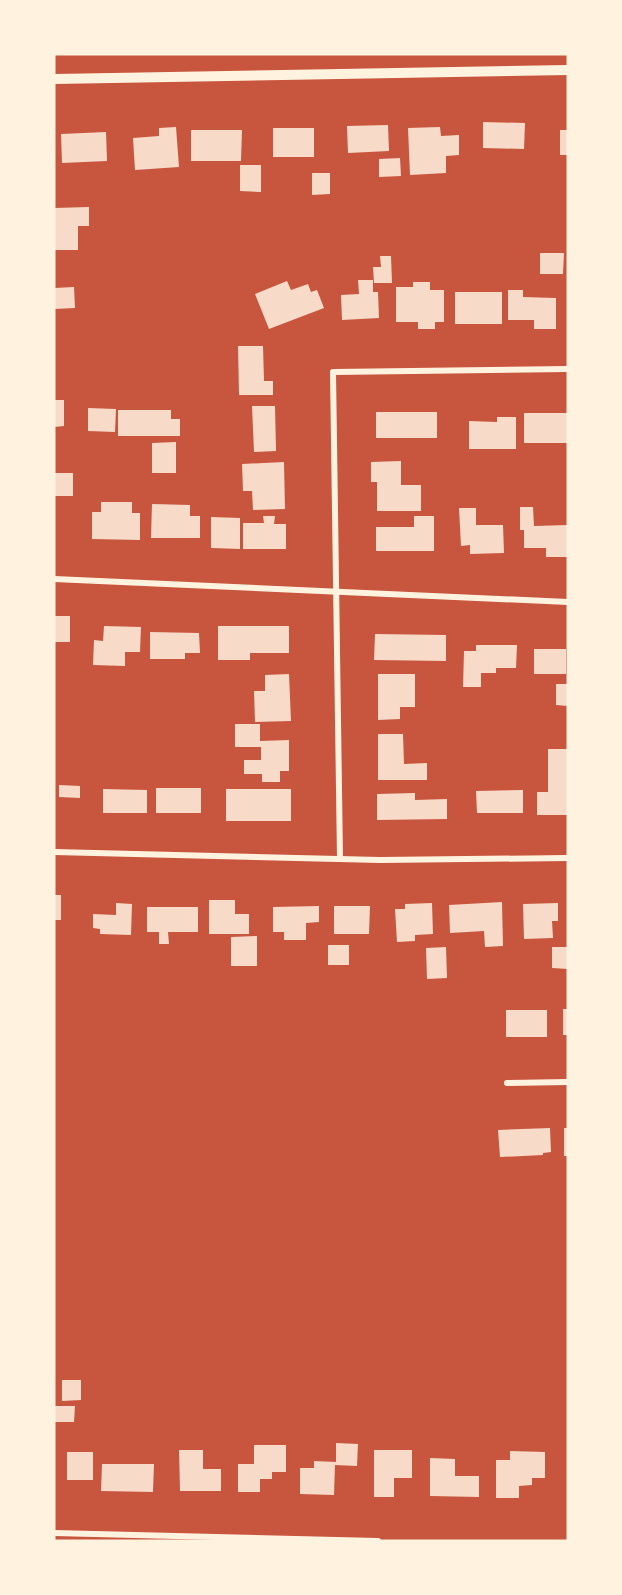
<svg xmlns="http://www.w3.org/2000/svg" width="622" height="1595" viewBox="0 0 622 1595" font-family="Cabin,sans-serif">
<style>
.building{fill:#f7dbc8}
.lines{fill:none;stroke-linecap:round;stroke-linejoin:round}
.minor{stroke:#fff3e0;stroke-width:6}
.tertiary{stroke:#fff3e0;stroke-width:10}
</style>
<rect width="100%" height="100%" fill="#c8553d"/>
<g class="building">
<path d="M483,122L525,123L524,149L483,148Z"/>
<path d="M388,125L389,151L348,153L347,126Z"/>
<path d="M176,127L179,167L135,170L133,138L159,136V128Z"/>
<path d="M440,127L441,136L459,135V155L446,156V173L410,175L408,128Z"/>
<rect x="273" y="128" width="41" height="29"/>
<path d="M191,130H242L241,161H191Z"/>
<rect x="560" y="130" width="8" height="25"/>
<path d="M106,132L107,161L62,163L61,134Z"/>
<path d="M400,158L401,176L379,177V159Z"/>
<path d="M240,165H261V192L240,191Z"/>
<path d="M312,173H330V194L312,195Z"/>
<path d="M89,207V226H78V250H54V208Z"/>
<path d="M540,253H564L563,274H540Z"/>
<path d="M380,256H391L392,283H374L373,267H381Z"/>
<path d="M358,280H373V292H378L379,318L342,320L341,295L359,294Z"/>
<path d="M287,281L291,290L308,284L311,292L317,290L324,308L269,329L255,294Z"/>
<path d="M413,282H430V290H444V322H435V329H418V322H396V287H413Z"/>
<path d="M74,287L75,308L54,309V288Z"/>
<path d="M508,290H523V297L556,298V329H534V320H508Z"/>
<rect x="455" y="292" width="47" height="32"/>
<path d="M238,346H263L264,381H273V395H239Z"/>
<path d="M54,400H64V426L54,427Z"/>
<path d="M252,406H275L276,451L254,452Z"/>
<path d="M88,408L116,409L115,432L88,431Z"/>
<path d="M118,410H171V419H180V436H118Z"/>
<rect x="376" y="412" width="61" height="26"/>
<rect x="524" y="413" width="44" height="30"/>
<path d="M497,417H516V449H469V421L497,422Z"/>
<path d="M176,442V473H152V443Z"/>
<path d="M401,461V485H421V511H377V482H371V462Z"/>
<path d="M284,462L285,509L253,510L252,491H243L242,464Z"/>
<rect x="54" y="473" width="19" height="23"/>
<path d="M101,502H132V513H140V540L92,539V512H101Z"/>
<path d="M152,504L190,505V516H200V538H151Z"/>
<path d="M520,507H533L534,526L568,525V557H546V548H524V530H520Z"/>
<path d="M459,508H476V525H503L504,553L470,554V545L461,546Z"/>
<path d="M263,516H275L274,524H286V549H243V523H264Z"/>
<path d="M414,516H434V551H376V527H414Z"/>
<path d="M211,517L240,518V549L211,548Z"/>
<rect x="54" y="616" width="16" height="26"/>
<path d="M104,626L141,627L140,652H125V666L93,665L94,640L103,641Z"/>
<path d="M218,626H289V653H250V660H218Z"/>
<path d="M150,632L199,633L200,653H185V659H150Z"/>
<path d="M375,634L446,635V661L374,660Z"/>
<path d="M476,645H517L516,668H496V673H481V687H463L464,651H476Z"/>
<rect x="534" y="649" width="32" height="25"/>
<path d="M289,674L291,721L255,722L254,691H265V675Z"/>
<path d="M378,674H415V707H400V719L378,720Z"/>
<path d="M556,684H568V706L556,705Z"/>
<path d="M235,724H260V741L289,740V771H280V782H262V774H244V760H261V747H235Z"/>
<path d="M378,734H403L404,764L427,763V780H378Z"/>
<path d="M548,749H568V815H537V792H548Z"/>
<path d="M59,785L80,786V798L59,797Z"/>
<rect x="156" y="788" width="45" height="25"/>
<path d="M103,789L147,790V813H103Z"/>
<rect x="226" y="789" width="65" height="32"/>
<path d="M523,790V813H477L476,791Z"/>
<path d="M415,793V800L447,799V819L377,820V794Z"/>
<rect x="54" y="895" width="7" height="25"/>
<path d="M209,900H235V914H249V934H209Z"/>
<path d="M502,902L503,946L485,947L484,931L450,933L449,905Z"/>
<path d="M116,903L132,904L131,935L100,934V929L93,928V914L116,915Z"/>
<path d="M432,903L433,934L415,935V941L397,942L395,909H405V904Z"/>
<path d="M558,903V921H552L553,938L524,939L523,904Z"/>
<path d="M319,906V922L306,923V940H284V932H273V907Z"/>
<path d="M334,906H370L369,934H334Z"/>
<path d="M147,907H198V932H168L169,944H159V932H147Z"/>
<path d="M257,936V966H231V937Z"/>
<rect x="328" y="945" width="21" height="20"/>
<path d="M446,947L447,978L427,979L426,948Z"/>
<path d="M552,947H568V969L552,968Z"/>
<rect x="563" y="1009" width="5" height="26"/>
<rect x="506" y="1010" width="41" height="27"/>
<path d="M550,1128L551,1152L543,1153V1155L500,1157L498,1130Z"/>
<rect x="564" y="1128" width="4" height="28"/>
<path d="M62,1380H81V1400L62,1401Z"/>
<path d="M54,1406H75L74,1422H54Z"/>
<path d="M336,1443L358,1444L357,1466L335,1465L334,1495L300,1494V1468H314V1461L336,1462Z"/>
<path d="M254,1445H286V1472H272V1479H260V1492H238V1464H254Z"/>
<path d="M179,1450H203V1469H221V1491H180Z"/>
<path d="M374,1450H412V1478H394V1497H374Z"/>
<path d="M510,1451L545,1452V1478H532V1485L519,1486V1498H496V1460H510Z"/>
<rect x="67" y="1452" width="26" height="28"/>
<path d="M430,1458L455,1459V1476H479V1497L430,1496Z"/>
<path d="M102,1464H154L153,1492L101,1491Z"/>
</g>
<g class="lines">
<g class="minor">
<path d="M54,579L568,602"/>
<path d="M54,852L380,860L568,858"/>
<path d="M340,859L333,372L568,369"/>
<path d="M507,1083L568,1082"/>
<path d="M54,1533L378,1541"/>
</g>
<path class="tertiary" d="M54,79L568,70"/>
</g>
<rect width="622" height="1595" fill="none" stroke="#fff3e0" stroke-width="111"/>
</svg>
